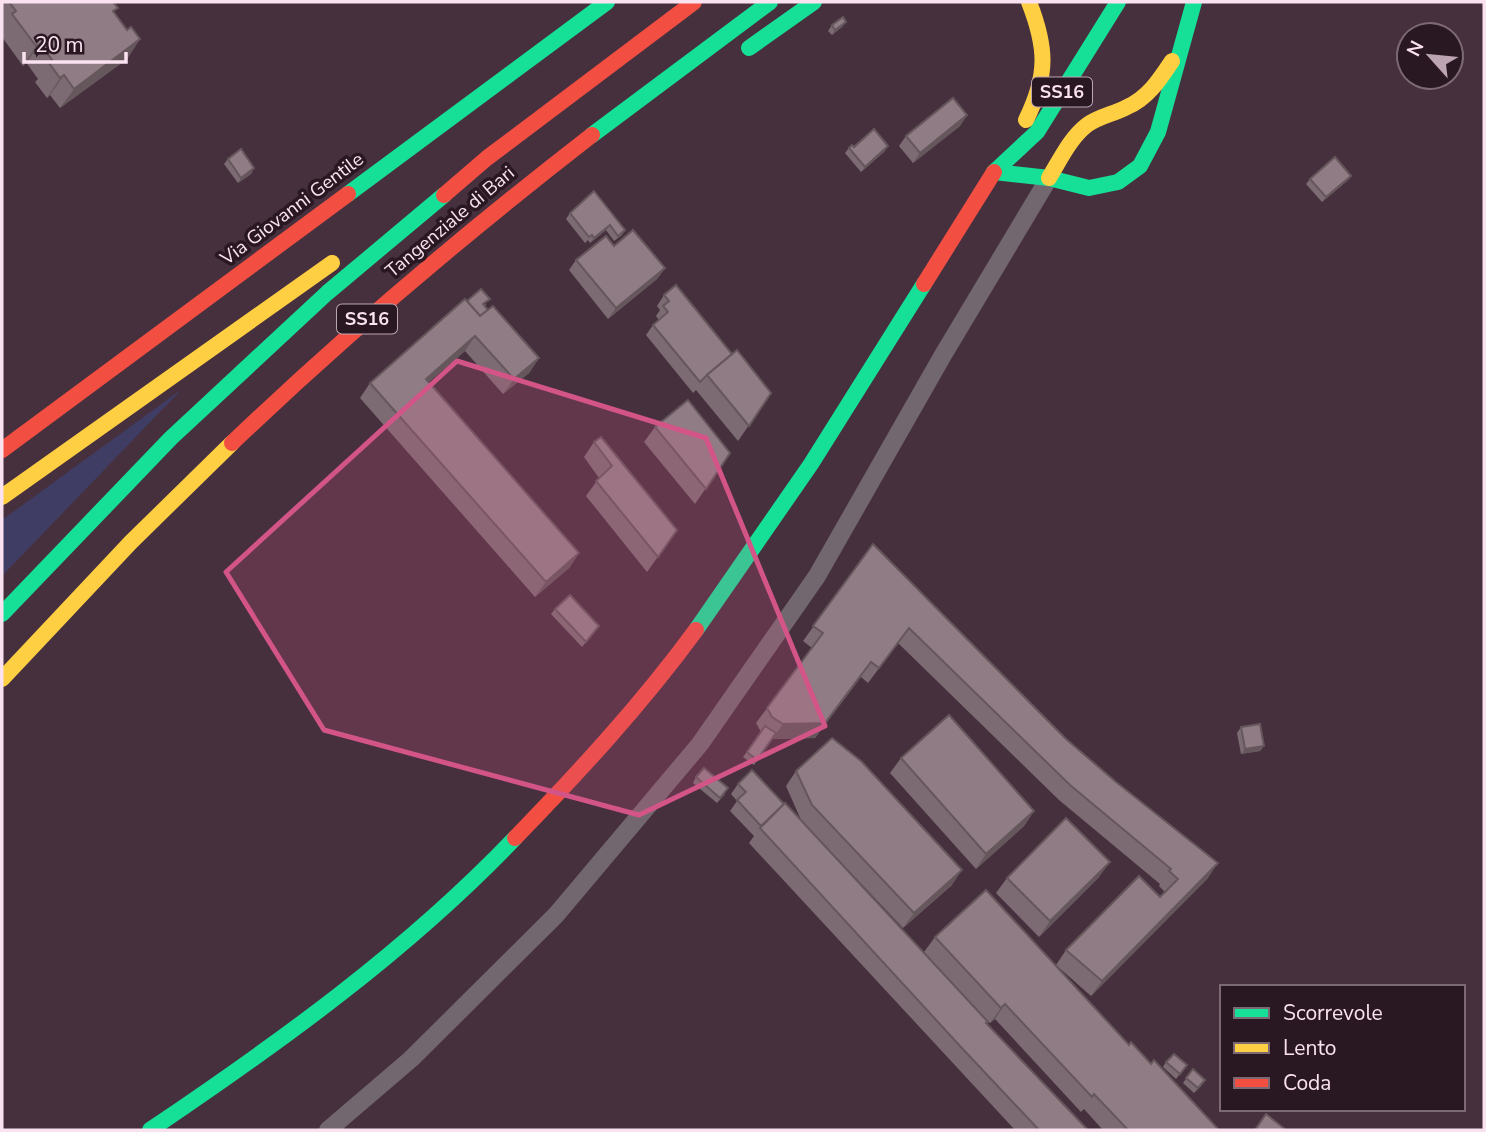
<svg xmlns="http://www.w3.org/2000/svg" width="1486" height="1132" viewBox="0 0 1486 1132" font-family="'Nunito Sans',sans-serif">
<style>
.green{fill:#403d64}
.lines{fill:none;stroke-linecap:round;stroke-linejoin:round}
.lane{stroke:#72676e;stroke-width:18}
.fast{stroke:#16e098;stroke-width:16}
.slow{stroke:#ffcf43;stroke-width:16}
.jam{stroke:#f24e42;stroke-width:16}
.wall{fill:#7c6b72}
.shaded-wall{fill:#65575c}
.building{fill:#907c84;stroke:#65575c;stroke-width:2}
.marked{fill:#d35588;fill-opacity:0.2;stroke:#d35588;stroke-width:5;stroke-linejoin:round}
.labels{text-anchor:middle;dominant-baseline:central;stroke-width:7;stroke-linejoin:round;paint-order:stroke}
.shield{fill:#291822;stroke:#bca5b2;stroke-width:2}
.shield-label{font-size:18px;font-weight:bold;fill:#fbe2f0}
.street-label{font-size:19px;fill:#fbe2f0;stroke:#291822}
</style>
<rect width="100%" height="100%" fill="#46303e"/>
<path class="green" d="M182,389L2,576V520Z"/>
<g class="lines">
<path class="lane" d="M328,1130L411,1059L556,915L700,744L817,576L943,355L1049,178"/>
<g class="fast">
<path d="M749,48L814,2"/>
<path d="M592,135L770,2"/>
<path d="M994,172L1049,178L1089,188L1118,182L1140,166L1158,132L1194,2"/>
<path d="M994,172L1037,132L1118,2"/>
<path d="M348,194L607,2"/>
<path d="M2,614L171,438L327,293L444,195"/>
<path d="M696,630L811,464L924,284"/>
<path d="M150,1130C279,1043 407,951 515,838"/>
</g>
<g class="slow">
<path d="M1026,120C1048,75 1047,48 1029,2"/>
<path d="M1049,178C1060,160 1070,138 1087,125C1099,116 1114,114 1127,107C1148,98 1160,79 1172,61"/>
<path d="M2,497L332,263"/>
<path d="M2,679L131,542L232,443"/>
</g>
<g class="jam">
<path d="M444,195L487,158L694,2"/>
<path d="M924,284L994,172"/>
<path d="M232,443C346,334 467,232 592,135"/>
<path d="M2,450L348,194"/>
<path d="M515,838C579,772 641,705 696,630"/>
</g>
</g>
<g class="wall">
<path d="M2,2H113L114,12L127,30L140,39L127,59L60,108L50,95L47,98L35,82L38,79L28,65L26,63L23,66L2,37Z"/>
<path d="M846,22L842,27L832,35L828,31L832,25Z"/>
<path d="M967,115L960,126L913,163L899,146L906,136Z"/>
<path d="M854,147L885,151L861,172L845,153L849,148Z"/>
<path d="M228,159L254,168L251,174L238,183L224,164Z"/>
<path d="M1351,176L1347,181L1322,202L1306,184L1310,179Z"/>
<path d="M570,213L625,230L622,235L614,241L606,230L590,243L588,240L585,243L566,219Z"/>
<path d="M576,260L665,268L657,279L608,319L569,270Z"/>
<path d="M664,295L732,354L771,393L738,441L696,390L693,393L646,335L653,325L659,320L656,316L660,310L657,306Z"/>
<path d="M467,301L486,304L485,306L488,310L539,358L529,373L503,394L465,351L429,382L579,553L569,568L535,597L360,398L370,383Z"/>
<path d="M655,427L730,453L695,504L644,442Z"/>
<path d="M594,442L677,530L647,572L586,496L599,478L584,457Z"/>
<path d="M873,544L1066,739L1208,878L1091,996L1056,965L1066,950L1160,897L1165,892L1159,886L1160,884L1059,800L898,643L868,683L861,677L815,738L772,739L754,765L743,757L761,732L756,723L812,648L803,641Z"/>
<path d="M555,609L595,631L582,647L551,614Z"/>
<path d="M1241,727L1264,746L1260,751L1241,754L1237,733Z"/>
<path d="M901,758L1034,811L1024,826L976,869L890,773Z"/>
<path d="M796,771L952,885L903,928L801,820L786,786Z"/>
<path d="M696,777L725,794L717,803L693,783Z"/>
<path d="M738,784L986,1024L1088,1130H1015L749,843L754,836L730,811L737,801L731,794Z"/>
<path d="M1099,877L1039,937L996,893L1007,878Z"/>
<path d="M935,937L1129,1045L1151,1064L1219,1130H1103L1084,1109L1081,1112L995,1019L990,1023L924,952Z"/>
<path d="M1166,1062L1187,1065L1176,1079L1163,1067Z"/>
<path d="M1193,1069L1201,1086L1194,1093L1183,1083Z"/>
</g>
<g class="shaded-wall">
<path d="M846,22L842,27L832,35L835,30Z"/>
<path d="M140,39L127,59L60,108L74,89Z"/>
<path d="M40,44L26,63L23,66L36,46Z"/>
<path d="M64,75L50,95L47,98L60,78Z"/>
<path d="M967,115L960,126L913,163L920,153Z"/>
<path d="M888,146L885,151L861,172L865,167Z"/>
<path d="M254,168L251,174L238,183L241,178Z"/>
<path d="M1351,176L1347,181L1322,202L1326,197Z"/>
<path d="M610,225L606,230L590,243L594,238Z"/>
<path d="M665,268L657,279L608,319L616,308Z"/>
<path d="M475,336L465,351L415,394L426,379Z"/>
<path d="M539,358L529,373L503,394L514,379Z"/>
<path d="M579,553L569,568L535,597L546,582Z"/>
<path d="M871,662L815,738L772,739L783,724Z"/>
<path d="M1264,746L1260,751L1241,754L1245,749Z"/>
<path d="M1034,811L1024,826L976,869L986,854Z"/>
<path d="M1110,862L1099,877L1039,937L1050,921Z"/>
<path d="M1218,863L1208,878L1091,996L1102,981Z"/>
<path d="M962,870L952,885L903,928L914,913Z"/>
<path d="M1005,1004L995,1019L990,1023L1001,1008Z"/>
</g>
<g class="building">
<path d="M9,2H113L118,8L113,11L127,30L131,27L140,39L74,89L64,75L60,78L49,63L52,60L42,46L40,44L36,46L12,14L16,11Z"/>
<path d="M843,17L846,22L835,30L832,25Z"/>
<path d="M953,98L967,115L920,153L906,136Z"/>
<path d="M874,129L888,146L865,167L849,148L852,145L854,147Z"/>
<path d="M241,149L254,168L241,178L228,159Z"/>
<path d="M1335,157L1351,176L1326,197L1310,179Z"/>
<path d="M594,191L625,230L618,236L610,225L594,238L592,235L589,237L570,213Z"/>
<path d="M633,230L665,268L616,308L576,260L606,236L614,246Z"/>
<path d="M676,285L732,354L707,375L700,382L653,325L668,312L663,306L669,301L664,295Z"/>
<path d="M481,289L490,299L483,304L488,310L480,316L467,301Z"/>
<path d="M465,299L480,316L493,306L539,358L514,379L475,336L426,379L579,553L546,582L370,383Z"/>
<path d="M737,350L771,393L749,426L707,375Z"/>
<path d="M688,400L730,453L706,489L655,427Z"/>
<path d="M601,437L677,530L658,557L596,481L612,466L594,442Z"/>
<path d="M873,544L1066,739L1116,782L1218,863L1102,981L1066,950L1139,876L1160,897L1178,879L1169,871L1171,869L1070,785L909,628L879,668L871,662L825,723L783,724L772,717L767,708L823,633L813,626Z"/>
<path d="M570,595L599,626L586,642L555,609Z"/>
<path d="M949,715L1034,811L986,854L901,758Z"/>
<path d="M1260,724L1264,746L1245,749L1241,727Z"/>
<path d="M765,726L776,733L757,760L747,752Z"/>
<path d="M832,738L861,761L962,870L914,913L812,805L796,771Z"/>
<path d="M704,768L728,788L720,798L696,777Z"/>
<path d="M752,770L784,804L761,826L737,800L746,792L738,784Z"/>
<path d="M785,803L988,1022L986,1023L1088,1130H1039L960,1046L760,828Z"/>
<path d="M1066,818L1110,862L1050,921L1007,878Z"/>
<path d="M986,890L1129,1045L1131,1042L1151,1064L1154,1060L1219,1130H1128L1094,1094L1092,1097L1005,1004L1001,1008L935,937Z"/>
<path d="M1174,1054L1187,1065L1180,1074L1166,1062Z"/>
<path d="M1193,1069L1205,1080L1198,1088L1186,1078Z"/>
<path d="M1266,1114L1286,1130H1255Z"/>
</g>
<path class="marked" d="M457,361L706,438L825,726L639,815L324,730L226,572Z"/>
<g class="labels">
<g class="shield">
<rect x="1032" y="77.5" width="60" height="29" rx="5"/>
<rect x="337" y="304.5" width="60" height="29" rx="5"/>
</g>
<g class="shield-label">
<text x="1062" y="92">SS16</text>
<text x="367" y="319">SS16</text>
</g>
<g class="street-label">
<text transform="translate(292 209) rotate(-37)">Via Giovanni Gentile</text>
<text transform="translate(450 222) rotate(-40)">Tangenziale di Bari</text>
</g>
</g>
<rect width="1486" height="1132" fill="none" stroke="#fbe2f0" stroke-width="7"/>
<rect x="1220" y="985" width="245" height="126" fill="#291822" stroke="#7d6974" stroke-width="2"/>
<rect x="1234" y="1008" width="35" height="10" fill="#16e098" stroke="#7d6974" stroke-width="2"/>
<text x="1283" y="1020" font-size="21" fill="#fbe2f0">Scorrevole</text>
<rect x="1234" y="1043" width="35" height="10" fill="#ffcf43" stroke="#7d6974" stroke-width="2"/>
<text x="1283" y="1055" font-size="21" fill="#fbe2f0">Lento</text>
<rect x="1234" y="1078" width="35" height="10" fill="#f24e42" stroke="#7d6974" stroke-width="2"/>
<text x="1283" y="1090" font-size="21" fill="#fbe2f0">Coda</text>
<g transform="translate(1430 56) rotate(297)"><circle r="33" fill="#291822" stroke="#7d6974" stroke-width="2"/>
<path d="M0-5L12 26L0 18L-12 26Z" fill="#bca4b2"/>
<text y="-10" font-size="19" font-weight="bold" text-anchor="middle" fill="#fbe2f0">N</text>
</g>
<path d="M24 52v10h102v-10" fill="none" stroke="#fbe2f0" stroke-width="3.5"/>
<text x="35" y="52" font-size="21" fill="#fbe2f0" stroke="#291822" stroke-width="5" paint-order="stroke">20 m</text>
</svg>
